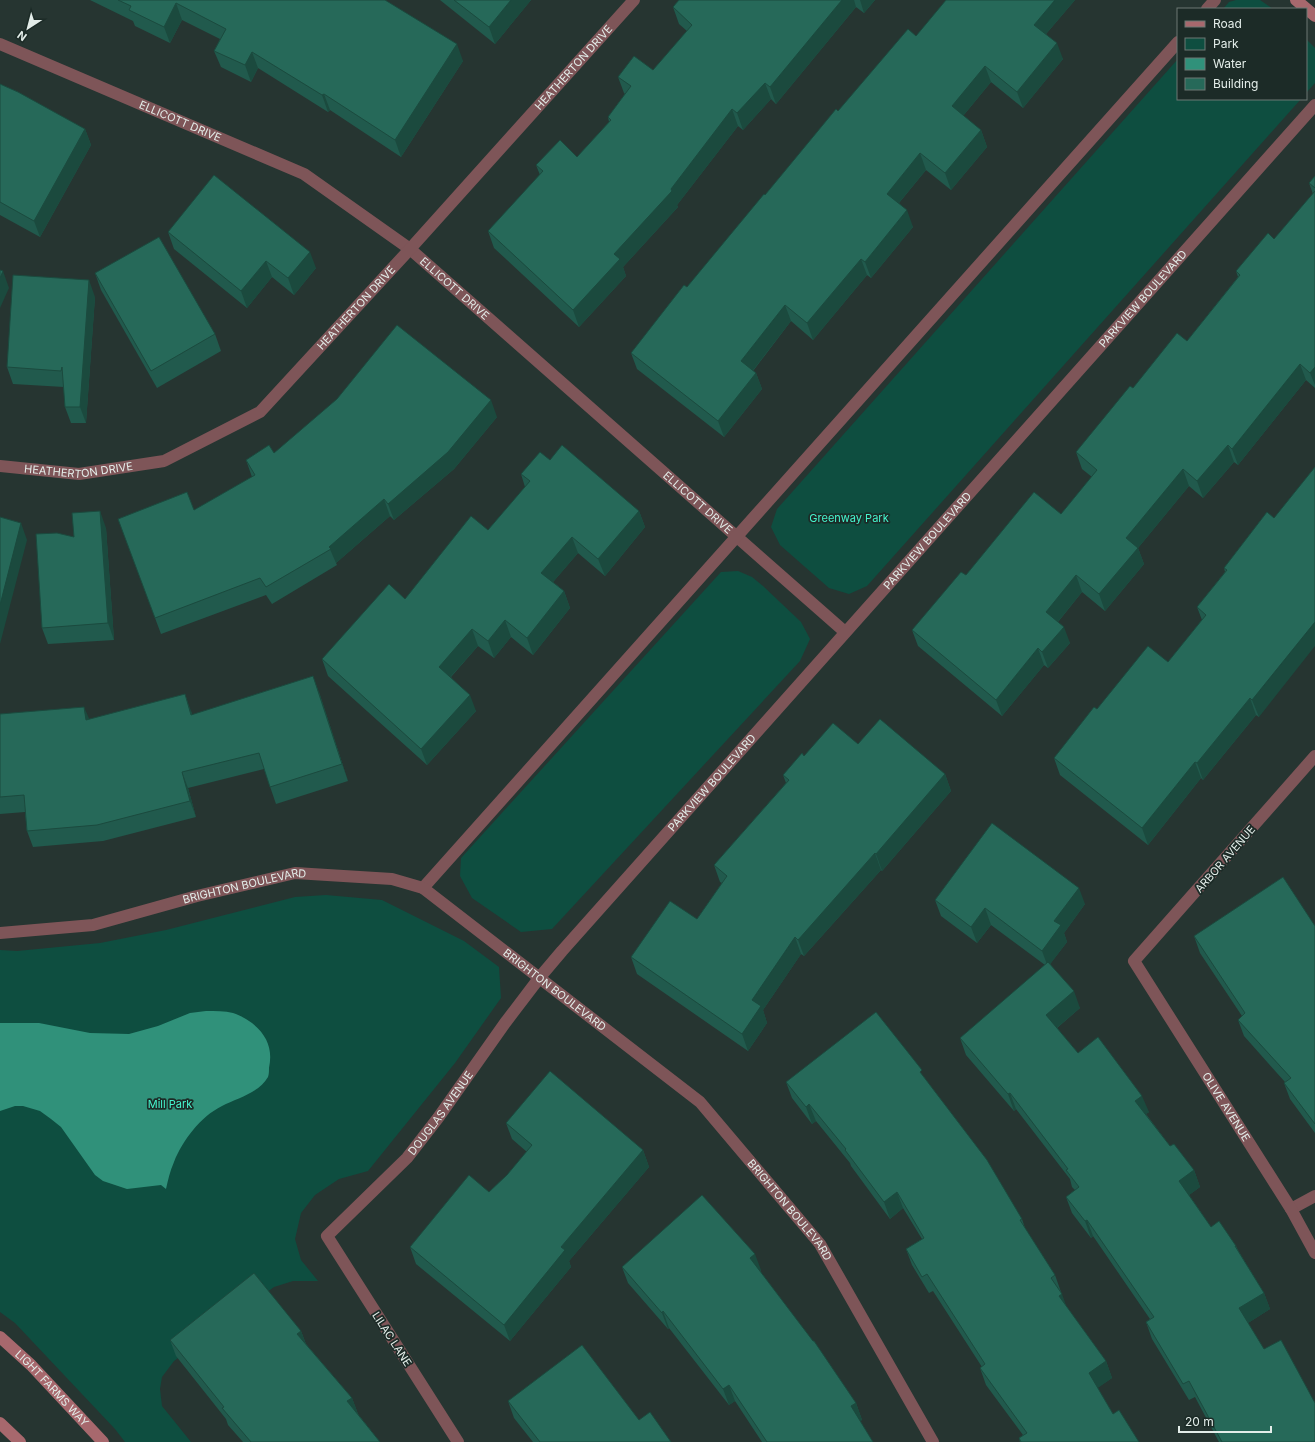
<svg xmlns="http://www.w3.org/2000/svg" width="1315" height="1442" viewBox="0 0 1315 1442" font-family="Inter,sans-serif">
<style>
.green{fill:#0e4e40}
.water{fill:#30917a}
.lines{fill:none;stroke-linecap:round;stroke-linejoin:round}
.lane{stroke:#7e5558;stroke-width:12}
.street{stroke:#7e5558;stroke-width:12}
.secondary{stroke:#a7686d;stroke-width:12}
.wall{fill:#215a4d}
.shaded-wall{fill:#1b4a3e}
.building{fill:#266959;stroke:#1b4a3e}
.labels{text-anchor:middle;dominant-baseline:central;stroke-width:3.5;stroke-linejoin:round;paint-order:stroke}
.street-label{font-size:11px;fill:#e3ede9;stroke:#1c2b27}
.park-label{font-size:11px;fill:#45f5ce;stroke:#1c2b27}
</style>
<rect width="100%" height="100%" fill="#263531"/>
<g class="green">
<path d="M1236,0H1260L1273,9H1223L1229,2Z"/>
<path d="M1306,39L1315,48V83L1306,93Z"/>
<path d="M1178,59V99H1301L867,586L849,594L829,588L780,545L771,527L777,509Z"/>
<path d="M738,571L752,577L763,586L801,622L810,639L800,661L552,929L521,932L472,898L460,876L461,858L721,572Z"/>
<path d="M326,895L382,900L464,941L499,967L501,998L455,1063L368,1171L339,1179L315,1195L301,1213L295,1239L301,1260L318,1281H293L274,1287L174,1361L162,1377L160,1389L162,1406L191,1442H125L115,1429L15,1323L0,1312V950L17,951L100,943L166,930L295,897Z"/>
</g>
<path class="water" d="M206,1011C215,1011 225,1011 233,1013C240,1015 246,1019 252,1023C267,1035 273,1049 269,1068C269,1071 269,1074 268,1077C259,1093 237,1098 222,1106C200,1117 183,1140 174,1162C170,1171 168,1180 166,1189L161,1185L127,1189L103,1181L95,1175L61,1127L51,1119L40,1111L23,1106H15L0,1111V1023H39L90,1033L129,1034L158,1026L190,1013Z"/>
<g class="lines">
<path class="lane" d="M1291,1209L1315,1196"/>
<g class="street">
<path d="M1207,9L1215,0"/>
<path id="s1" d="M0,44L304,174L410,249L845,632"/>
<path id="s2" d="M0,466L79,474L164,461L260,412L410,249L634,0"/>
<path id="s3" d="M1315,756L1134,961L1291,1209L1315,1253"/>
<path d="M423,888L1178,42"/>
<path id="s4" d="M0,933L93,925L197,896L295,873L392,879L423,888L700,1102L820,1244L933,1442"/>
<path id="s5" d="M458,1442L327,1236L407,1158L438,1118L505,1023L540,977L562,951L1315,105"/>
</g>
<g class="secondary">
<path d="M1296,0L1315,16"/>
<path id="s6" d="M0,1337L31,1365L103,1442"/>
<path d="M0,1423L20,1442"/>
</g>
</g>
<g class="wall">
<path d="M90,0H385L463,61L401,157L330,110L328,112L258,68L251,82L221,67L214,51L220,39L182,20L170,43L135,26L133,21Z"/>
<path d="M440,0H531L495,44Z"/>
<path d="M679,0H875L864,13L856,7L776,104L771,99L743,130L738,126L677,205L678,207L623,267L626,276L579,327L494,248L488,231L540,175L536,165L577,157L609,122L608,117L625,94L624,93L618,77L653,70L687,31L679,24L673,7Z"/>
<path d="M1075,0L1046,34L1063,59L1023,108L991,82L963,116L981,130L987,147L951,190L926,170L899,203L913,227L871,278L867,275L813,340L791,321L753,371L756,373L762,389L724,437L637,369L631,353L765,195L838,111L916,36Z"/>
<path d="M0,84L85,129L91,145L40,237L0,215Z"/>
<path d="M1315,176V388L1306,380L1238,465L1234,462L1203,498L1189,486L1138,548L1144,564L1105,611L1082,592L1058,622L1070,643L1048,668L1044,665L1002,716L918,646L912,630L966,575L1061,514L1092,477L1082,469L1076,452L1133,388L1187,341L1238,277L1236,271L1274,239L1313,194L1309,183Z"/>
<path d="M168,232L316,268L294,295L272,277L247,308L174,249Z"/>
<path d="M95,273L215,334L221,351L157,388L101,290Z"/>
<path d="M95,297L86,423H71L65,407L64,387L13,384L7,367Z"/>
<path d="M497,417L454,469L394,520L390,516L336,563L337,565L272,604L266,595L161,634L124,535L194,510L252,477L246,460L274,453Z"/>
<path d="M550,460L639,511L645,527L605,576L578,553L553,582L564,591L570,608L533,655L511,637L494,658L478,646L451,677L476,711L427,765L328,676L322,659L405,599L488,530L525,487L521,474Z"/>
<path d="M1267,512L1259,717L1256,715L1203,780L1201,778L1148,845L1060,775L1054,758L1097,709L1168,662L1202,620L1197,607L1225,572L1224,568Z"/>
<path d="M106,528L114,640L48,644L42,628L74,537Z"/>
<path d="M319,692L348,781L276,804L264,769L188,788L196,817L103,841L33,847L27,831L25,812L0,814V714L89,719L191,711L192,715Z"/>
<path d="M858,744L945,774L951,791L882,871L881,870L804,956L801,954L763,1010L767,1023L748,1051L637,974L631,957L697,919L722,883L720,882L714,865L786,783L783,775L804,756Z"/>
<path d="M935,900L1085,904L1064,933L1067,942L1050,964L1080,1008L1057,1028L1078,1053L1149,1112L1146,1114L1170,1146L1194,1170L1200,1187L1189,1195L1211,1227L1236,1246L1239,1252L1264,1293L1270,1309L1248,1323L1315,1442H1219L1195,1397L1189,1400L1152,1339L1146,1322L1150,1319L1093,1236L1091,1238L1072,1213L1066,1197L1075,1190L1072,1187L1070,1179L1016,1109L1014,1111L966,1055L960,1038L1045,965L991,925L977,943L941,916Z"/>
<path d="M1315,926V1133L1290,1099L1284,1083L1285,1082L1244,1036L1238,1020L1242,1016L1200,953L1194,936Z"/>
<path d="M924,1077L1022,1219L1025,1228L1055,1275L1061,1292H1060L1066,1306L1106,1361L1112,1378L1097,1388L1113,1414L1139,1442H1020L1019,1438L1023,1435L986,1385L980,1368L982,1367L933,1291L929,1293L912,1265L906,1249L922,1239L903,1208L890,1219L851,1166L850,1163L816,1121L812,1124L792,1098L786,1082Z"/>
<path d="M506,1123L643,1150L649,1167L569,1261L571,1267L510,1341L416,1264L410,1247L489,1192L507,1175L527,1152L512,1139Z"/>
<path d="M622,1267L761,1270L760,1271L856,1403L862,1420L860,1421L873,1442H762L735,1401L729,1405L669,1328L668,1329L628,1283Z"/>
<path d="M301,1331L306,1344L352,1398L358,1414L380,1442H243L228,1425L226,1419L176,1356L170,1340Z"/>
<path d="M508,1401L639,1420L671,1442H533L514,1418Z"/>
</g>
<g class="shaded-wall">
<path d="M511,0H531L495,44L489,27Z"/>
<path d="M842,0H854L856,7L776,104L770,87Z"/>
<path d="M860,0H875L864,13Z"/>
<path d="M1055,0H1075L1040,41L1034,25Z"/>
<path d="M176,3L182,20L170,43L164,27Z"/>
<path d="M1057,43L1063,59L1023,108L1017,92Z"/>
<path d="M457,44L463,61L401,157L395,140Z"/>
<path d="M252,52L258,68L251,82L245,65Z"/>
<path d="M985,66L991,82L958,122L952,106Z"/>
<path d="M765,83L771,99L743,130L737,113Z"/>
<path d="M324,94L330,110L328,112L322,95Z"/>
<path d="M732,109L738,126L677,205L678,207L623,267L626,276L579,327L573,310L614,254L671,189Z"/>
<path d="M85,129L91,145L40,237L34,221Z"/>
<path d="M981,130L987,147L951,190L945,173Z"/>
<path d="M920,153L926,170L893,210L887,194Z"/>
<path d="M907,210L913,227L871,278L865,262Z"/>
<path d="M310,252L316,268L294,295L288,278Z"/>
<path d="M861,259L867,275L813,340L807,323Z"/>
<path d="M266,261L272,277L247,308L241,291Z"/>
<path d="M3,271L9,288L0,308V278Z"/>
<path d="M89,280L95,297L86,423L80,407Z"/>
<path d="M785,305L791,321L747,378L741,361Z"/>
<path d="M1300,364L1306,380L1238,465L1232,449Z"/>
<path d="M1315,367V385L1310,373Z"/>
<path d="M756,373L762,389L724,437L718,421Z"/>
<path d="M491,400L497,417L454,469L394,520L388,504Z"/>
<path d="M1228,445L1234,462L1203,498L1197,481Z"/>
<path d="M1183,469L1189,486L1138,548L1144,564L1105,611L1099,594L1126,538Z"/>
<path d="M384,499L390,516L336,563L329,547Z"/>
<path d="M100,511L106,528L114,640L108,623Z"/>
<path d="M639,511L645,527L605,576L598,559Z"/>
<path d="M21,523L27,540L0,644V605Z"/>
<path d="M572,537L578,553L547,589L541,573Z"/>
<path d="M1076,575L1082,592L1052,629L1046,612Z"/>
<path d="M564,591L570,608L533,655L527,638Z"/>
<path d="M505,620L511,637L494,658L488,641Z"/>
<path d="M1315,622V646L1259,717L1252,700Z"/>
<path d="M1064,627L1070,643L1048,668L1042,652Z"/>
<path d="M472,629L478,646L445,683L439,667Z"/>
<path d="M1038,648L1044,665L1002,716L996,700Z"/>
<path d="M313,676L319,692L348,781L342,764Z"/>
<path d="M185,694L191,711L197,732L191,715Z"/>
<path d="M470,695L476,711L427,765L421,749Z"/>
<path d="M1250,698L1256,715L1203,780L1197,763Z"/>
<path d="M84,707L91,723L86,720Z"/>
<path d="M1195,762L1201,778L1148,845L1142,828Z"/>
<path d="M182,772L188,788L196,817L190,801Z"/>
<path d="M945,774L951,791L882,871L876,854Z"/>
<path d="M875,853L881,870L804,956L798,940Z"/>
<path d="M1079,888L1085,904L1064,933L1067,942L1048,967L1042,951L1054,921Z"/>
<path d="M985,908L991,925L977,943L971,927Z"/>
<path d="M795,937L801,954L763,1010L767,1023L748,1051L742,1034L752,1000Z"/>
<path d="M1074,991L1080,1008L1052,1032L1046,1015Z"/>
<path d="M1010,1093L1016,1109L1014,1111L1008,1094Z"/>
<path d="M1142,1096L1149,1112L1141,1118L1135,1101Z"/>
<path d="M809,1104L816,1121L812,1124L806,1107Z"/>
<path d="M643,1150L649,1167L569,1261L571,1267L510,1341L504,1325L561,1247Z"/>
<path d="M1194,1170L1200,1187L1185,1198L1179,1181Z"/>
<path d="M897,1192L903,1208L890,1219L884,1202Z"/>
<path d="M1087,1220L1093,1236L1091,1238L1085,1221Z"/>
<path d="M755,1254L761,1270L756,1275L750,1258Z"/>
<path d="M1264,1293L1270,1309L1245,1325L1239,1308Z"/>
<path d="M1062,1294L1068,1311L1059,1296Z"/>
<path d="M663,1311L669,1328L668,1329L662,1313Z"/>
<path d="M301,1331L307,1347L297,1334Z"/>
<path d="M1106,1361L1112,1378L1095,1390L1089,1373Z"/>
<path d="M729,1385L735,1401L729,1405L723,1389Z"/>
<path d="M352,1398L358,1414L347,1401Z"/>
<path d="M856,1403L862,1420L857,1423L851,1406Z"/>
</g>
<g class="building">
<path d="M118,0H385L457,44L395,140L324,94L322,95L252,52L245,65L214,51L226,29L176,3L164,27L129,10L131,6Z"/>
<path d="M454,0H511L489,27Z"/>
<path d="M679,0H842L770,87L765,83L737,113L732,109L671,189L672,191L614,254L620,259L573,310L488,231L543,171L536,165L560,140L577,157L611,120L608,117L631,86L618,77L634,56L653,70L692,25L673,7Z"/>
<path d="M946,0H1055L1034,25L1057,43L1017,92L985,66L952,106L981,130L945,173L920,153L887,194L907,210L865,262L861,259L807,323L785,305L741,361L756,373L718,421L631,353L684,285L687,287L764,194L765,195L836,109L838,111L908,29L916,36Z"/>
<path d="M0,84L18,92L85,129L34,221L0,202Z"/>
<path d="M214,175L310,252L288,278L266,261L241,291L168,232Z"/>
<path d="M1315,176V188L1309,183Z"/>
<path d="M1315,191V367L1310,373L1300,364L1232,449L1228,445L1197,481L1183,469L1126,538L1138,548L1099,594L1076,575L1046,612L1064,627L1042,652L1038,648L996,700L912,630L961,572L966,575L1034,492L1061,514L1097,470L1076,452L1130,386L1133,388L1177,333L1187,341L1240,275L1236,271L1268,233L1274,239Z"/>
<path d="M159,237L215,334L151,371L95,273Z"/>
<path d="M0,270L3,271L0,278Z"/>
<path d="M13,275L89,280L80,407H65L62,367L61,371L7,367Z"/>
<path d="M397,325L491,400L448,452L388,504L384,499L329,547L331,549L266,587L260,578L155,618L118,519L187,492L194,510L255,475L246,460L269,445L274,453L337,399Z"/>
<path d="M562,445L639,511L598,559L572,537L541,573L564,591L527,638L505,620L488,641L472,629L439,667L470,695L421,749L322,659L389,584L405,599L471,516L488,530L530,481L521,474L540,452L550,460Z"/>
<path d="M1315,467V622L1252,700L1250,698L1197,763L1195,762L1142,828L1054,758L1094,707L1097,709L1148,646L1168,662L1206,615L1197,607L1227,570L1224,568L1267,512L1274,518Z"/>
<path d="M100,511L108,623L42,628L36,534L57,533L74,537L72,513Z"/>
<path d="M0,517L21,523L0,605Z"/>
<path d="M313,676L342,764L270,787L259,753L182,772L190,801L97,825L27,831L24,795L0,797V714L84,707L86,720L185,694L191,715Z"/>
<path d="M880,719L945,774L876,854L875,853L798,940L795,937L752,1000L761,1006L742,1034L631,957L670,901L697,919L727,876L714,865L789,780L783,775L802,753L804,756L833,723L858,744Z"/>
<path d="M992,823L1079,888L1054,921L1061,925L1042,951L985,908L971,927L935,900Z"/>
<path d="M1283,877L1315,926V1124L1284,1083L1291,1078L1238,1020L1245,1013L1194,936Z"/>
<path d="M1048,962L1074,991L1046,1015L1078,1053L1098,1037L1142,1096L1135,1101L1170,1146L1174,1144L1194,1170L1179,1181L1211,1227L1219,1221L1236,1246H1235L1264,1293L1239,1308L1264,1349L1281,1340L1315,1403V1442H1222L1189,1381L1183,1384L1146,1322L1154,1317L1087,1220L1085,1221L1066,1197L1079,1187L1066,1170L1068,1169L1010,1093L1008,1094L960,1038Z"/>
<path d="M876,1012L922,1070L920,1072L987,1160L1022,1219L1020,1220L1055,1275L1051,1278L1062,1294L1059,1296L1106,1361L1089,1373L1113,1414L1119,1410L1139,1442H1021L1019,1438L1027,1433L980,1368L985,1364L927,1274L922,1277L906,1249L924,1238L897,1192L884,1202L845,1150L846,1149L809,1104L806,1107L786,1082Z"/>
<path d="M550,1071L643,1150L561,1247L565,1250L504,1325L410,1247L469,1175L489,1192L507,1175L532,1145L506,1123Z"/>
<path d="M702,1195L755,1254L750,1258L813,1341H814L856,1403L851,1406L873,1442H767L729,1385L723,1389L663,1311L662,1313L622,1267Z"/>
<path d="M254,1273L301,1331L297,1334L352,1398L347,1401L380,1442H251L222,1408L224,1407L170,1340Z"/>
<path d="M582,1345L639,1420L650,1412L671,1442H540L508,1401Z"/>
</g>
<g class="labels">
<g class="street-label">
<text stroke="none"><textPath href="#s2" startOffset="739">HEATHERTON DRIVE</textPath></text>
<text stroke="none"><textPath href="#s1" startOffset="196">ELLICOTT DRIVE</textPath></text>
<text stroke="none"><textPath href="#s1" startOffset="520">ELLICOTT DRIVE</textPath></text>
<text stroke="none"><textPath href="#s5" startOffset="1488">PARKVIEW BOULEVARD</textPath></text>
<text stroke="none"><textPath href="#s2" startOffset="415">HEATHERTON DRIVE</textPath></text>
<text stroke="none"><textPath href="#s2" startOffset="79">HEATHERTON DRIVE</textPath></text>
<text stroke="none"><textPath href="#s1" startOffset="844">ELLICOTT DRIVE</textPath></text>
<text stroke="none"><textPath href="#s5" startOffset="1164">PARKVIEW BOULEVARD</textPath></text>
<text stroke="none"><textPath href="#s5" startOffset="840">PARKVIEW BOULEVARD</textPath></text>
<text transform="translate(1225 859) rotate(-49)">ARBOR AVENUE</text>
<text stroke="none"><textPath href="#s4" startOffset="250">BRIGHTON BOULEVARD</textPath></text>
<text stroke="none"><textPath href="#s4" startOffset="598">BRIGHTON BOULEVARD</textPath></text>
<text stroke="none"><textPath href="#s3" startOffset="446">OLIVE AVENUE</textPath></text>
<text stroke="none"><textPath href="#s5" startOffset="412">DOUGLAS AVENUE</textPath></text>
<text stroke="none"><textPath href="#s4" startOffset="922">BRIGHTON BOULEVARD</textPath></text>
<text transform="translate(392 1339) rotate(57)">LILAC LANE</text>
<text stroke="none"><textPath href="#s6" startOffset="73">LIGHT FARMS WAY</textPath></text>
</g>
<g class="park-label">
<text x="849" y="518">Greenway Park</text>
<text x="170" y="1104">Mill Park</text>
</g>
</g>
<rect x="1177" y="8" width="130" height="92" fill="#1c2b27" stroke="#6c7975"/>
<rect x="1185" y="21" width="20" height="6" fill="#a7686d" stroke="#6c7975"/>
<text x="1213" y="28" font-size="12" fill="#e3ede9">Road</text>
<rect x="1185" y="38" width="20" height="12" fill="#0e4e40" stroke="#6c7975"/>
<text x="1213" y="48" font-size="12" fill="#e3ede9">Park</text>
<rect x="1185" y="58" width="20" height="12" fill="#30917a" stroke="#6c7975"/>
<text x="1213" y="68" font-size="12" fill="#e3ede9">Water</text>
<rect x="1185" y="78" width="20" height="12" fill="#266959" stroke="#6c7975"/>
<text x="1213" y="88" font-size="12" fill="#e3ede9">Building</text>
<g transform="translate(28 28) rotate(216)" stroke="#1c2b27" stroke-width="3" paint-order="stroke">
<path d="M0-3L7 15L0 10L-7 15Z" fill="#e3ede9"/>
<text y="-6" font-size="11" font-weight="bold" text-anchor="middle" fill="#e3ede9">N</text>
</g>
<path d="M1179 1426v6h92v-6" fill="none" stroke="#e3ede9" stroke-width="2"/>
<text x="1185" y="1426" font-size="12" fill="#e3ede9" stroke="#1c2b27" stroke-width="3" paint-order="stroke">20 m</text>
</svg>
